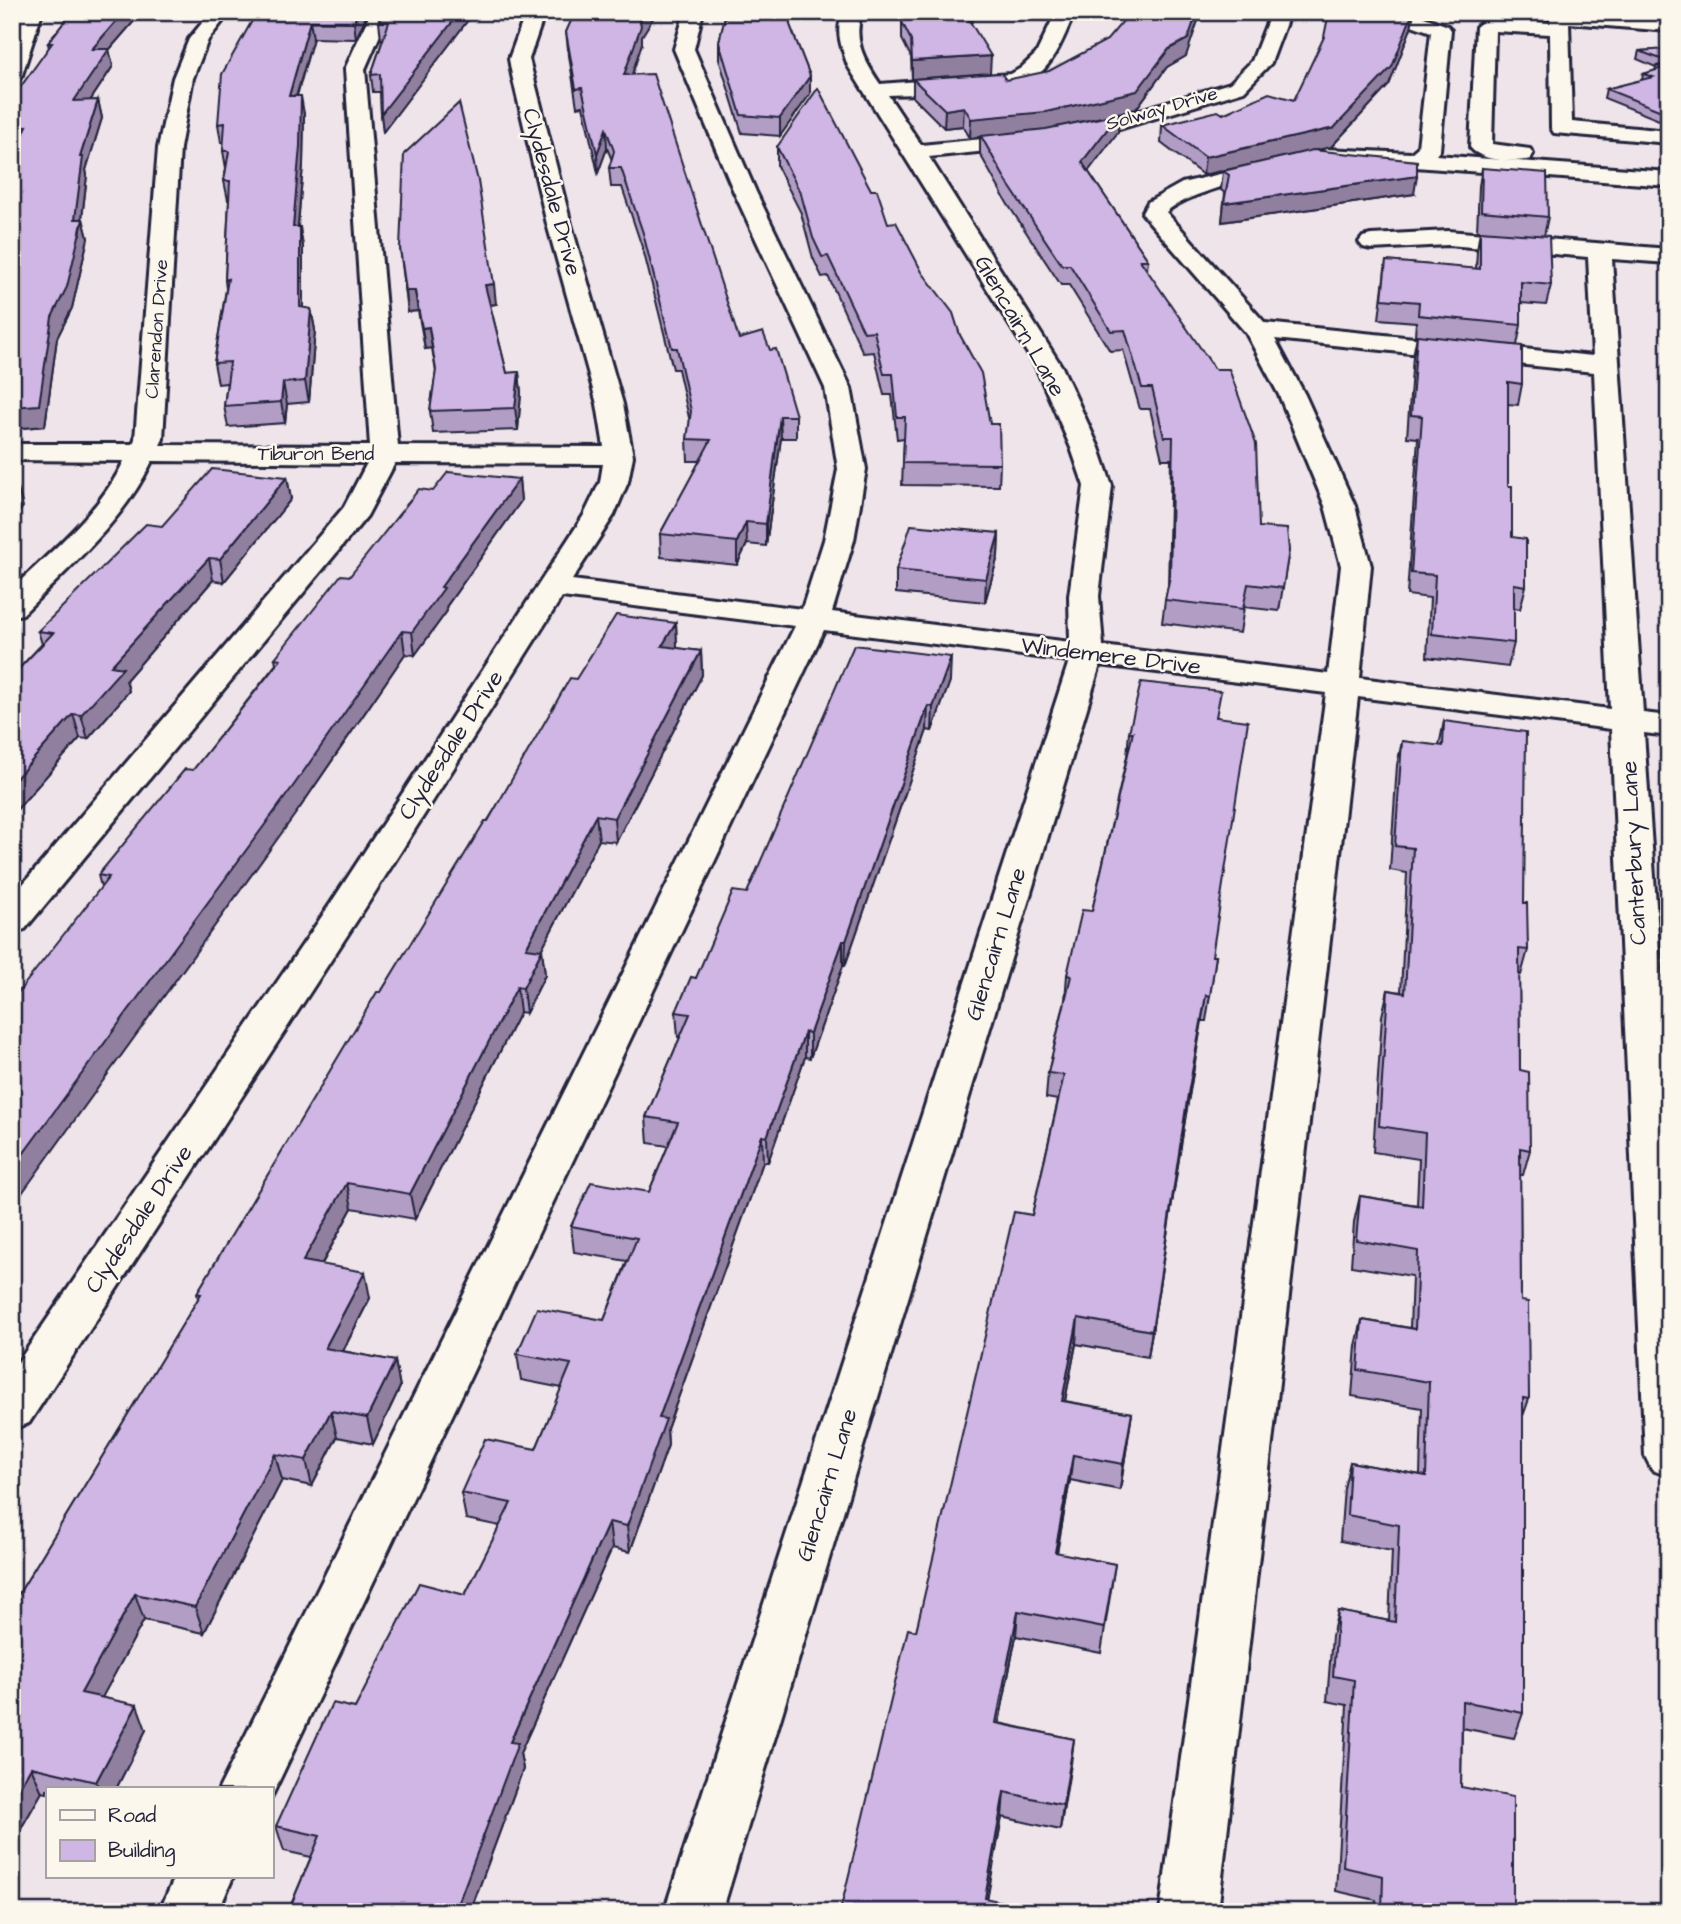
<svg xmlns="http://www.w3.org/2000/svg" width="1681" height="1924" viewBox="0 0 1681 1924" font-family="'Architects Daughter',sans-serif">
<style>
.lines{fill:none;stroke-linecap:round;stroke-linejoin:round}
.minor-casing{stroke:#22223b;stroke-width:6}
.minor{fill:#fbf7ec;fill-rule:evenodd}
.wall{fill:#b29dc5;stroke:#22223b;stroke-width:2}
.shaded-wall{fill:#917fa0;stroke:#22223b;stroke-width:2}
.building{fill:#cfb6e5;stroke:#22223b;stroke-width:2}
.labels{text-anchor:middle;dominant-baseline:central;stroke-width:5;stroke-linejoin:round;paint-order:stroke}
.far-street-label{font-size:19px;fill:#22223b;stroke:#fbf7ec}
.street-label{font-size:23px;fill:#22223b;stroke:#fbf7ec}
</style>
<rect width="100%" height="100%" fill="#eee4ea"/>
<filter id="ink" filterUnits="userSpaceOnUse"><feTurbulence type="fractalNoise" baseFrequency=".0143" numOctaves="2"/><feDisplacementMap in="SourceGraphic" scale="14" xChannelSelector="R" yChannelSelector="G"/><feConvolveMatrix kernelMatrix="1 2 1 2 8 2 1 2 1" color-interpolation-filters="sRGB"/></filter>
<g filter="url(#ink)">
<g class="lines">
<g class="minor-casing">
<g id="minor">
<path d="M23,12H42L22,75L19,79L12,81V45Z"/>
<path d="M211,12H230L208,40L193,78L180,148L163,439L160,445L370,446L345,69L371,12H390L365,69L398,446L604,447L597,404L547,224L512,75L509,59L526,12H545L529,59L571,224L623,404L633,456L628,482L614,515L572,580L802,609L824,540L838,469L825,388L734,192L674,49L685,12H703L694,49L756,192L851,388L866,469L854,540L832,612L1070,642L1069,596L1084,486L1071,448L1036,367L848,66C841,45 835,33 843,12H862C852,40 864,60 880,84L1011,74L1021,68L1036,54L1056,12H1075C1066,31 1059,53 1044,69C1018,97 927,93 888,95L921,145L1045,133L1113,118L1230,83L1252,61L1271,12H1290L1271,63L1244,91L1123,128L1045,145L929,157L1062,367L1099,448L1112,486L1099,596L1103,646L1328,674L1341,566L1325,506L1279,395L1246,333L1146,218L1142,213L1148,202L1182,183L1325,149L1411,153L1418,147L1431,32L1403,22L1333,18L1324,12H1411L1448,26L1451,30L1440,150L1436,155L1669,172V186L1349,162C1309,163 1194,187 1166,212L1265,323L1593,356L1588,257L1448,245L1371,249L1363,247L1359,242L1363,237L1371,235L1448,231L1669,249V263L1612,259L1643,713L1669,716V736L1644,733L1669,1092V1476L1652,1470L1645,1456L1611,729L1358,697L1218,1912H1160L1326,693L1100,665L722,1912H664L1069,661L824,630L271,1798V1789H219L795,626L562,597L365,908L29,1423L12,1429V1371L331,903L584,515L600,482L603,464L395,463L367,516L25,929L12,933V897L344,507L367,463L152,461C124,521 69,567 23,614L12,616V589C52,550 100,512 124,461L12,460V444H133L135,439L158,148L173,78L189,39ZM1275,339L1594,372L1610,709L1360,678L1371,566L1355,506L1305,395Z"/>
<path d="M1550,12L1669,19V31L1569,23L1572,122L1669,131V143L1554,133L1551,128L1550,34L1495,31L1492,144L1530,149L1533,154L1530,159C1514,163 1480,161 1470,147L1476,27C1488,13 1532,22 1550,23Z"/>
<path d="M175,1877H233L218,1912H159Z"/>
</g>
</g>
<use href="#minor" class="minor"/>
</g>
<g class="wall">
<path d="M72,12H142L109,50L113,66L90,101L98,100L102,118L86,170L87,175L82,219H83L88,238L72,308L57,338L45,426L12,429V158L20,141L17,128L12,124V99L49,48L48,43Z"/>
<path d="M257,12H368L356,39L313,38L297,96L304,114L303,165L298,227L303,246V308L311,309L315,330L309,402L287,404L285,423L228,427L224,406L227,383L218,384L214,363L226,289L225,280L229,200H228L224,181L226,168L223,151L224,142H221L218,124Z"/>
<path d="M382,12H474L383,132L381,114L380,92H373L371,75L383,39H381L379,22Z"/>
<path d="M726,12H792L789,16L790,25L810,76V94L780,136L742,133L719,59V42Z"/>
<path d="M902,12H977L971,23L912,79L911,57L902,39Z"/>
<path d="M1411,28L1389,85L1331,147L1314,150L1414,194L1222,222L1225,193L1221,190L1223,171L1235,168L1203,175L1161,143L1162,125L1294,100Z"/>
<path d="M566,32L642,36V43L632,75L739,339L796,416V438H781L766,546L747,544L737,565L661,557L660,534L700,461H688L687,439L690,422L678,369H673L644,253L622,187H611L609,168L612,160L607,148L598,173L583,106L577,107L568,49Z"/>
<path d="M1669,49V124L1604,98L1606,89L1642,80L1643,74L1655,71L1656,67L1637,59L1639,51Z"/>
<path d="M1186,56L1167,67L1136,109L1074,123L1119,114L1118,132L1088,171L1148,260L1147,271L1259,527L1289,550L1279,611L1244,607L1240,633L1162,623L1165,600L1168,586L1171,459H1162L1150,409H1140L1123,350L1110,351L1069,285H1061L1007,203L980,154V137L970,138L963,126L944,128L913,97V79L1006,80Z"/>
<path d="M777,147L888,223L990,424L1000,464L999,486L902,485L904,438L897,439L892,395H884L874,352L863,353L828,276L822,277L813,258L801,213L777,166Z"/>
<path d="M1482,168L1548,217L1544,236L1551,285L1546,305L1521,303V325L1517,345L1522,384L1518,405L1508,404V486L1512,537L1526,586L1520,609L1514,608V643L1508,667L1427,657L1430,598L1407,595L1418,438L1407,437L1413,356L1417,336L1415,335L1416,322L1379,319L1386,261L1476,269L1477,250L1480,231H1477L1479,186Z"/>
<path d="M1665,184L1669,185V247L1667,246L1661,204Z"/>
<path d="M400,248L496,304L490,305L507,373L519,372L521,393L518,430L433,433L430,411L436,372L432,348L425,349L418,311L408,312Z"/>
<path d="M287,477L291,499L224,582L213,580L126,680L129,691L88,739L80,738L12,815V676L42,644L38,631L162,526Z"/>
<path d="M519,479L521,501L446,607L447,611L415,655L405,654L299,809L101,887L98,875L193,770L276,664L275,658L350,576L433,491Z"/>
<path d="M999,533L998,556L985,602L896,593V570Z"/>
<path d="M676,623L677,646L676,648L701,651L702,675L616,842L599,840L541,950H542L545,975L526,1013L520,1012L415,1219L352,1208L322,1264L370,1298L343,1351L395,1361L400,1387L373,1444L337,1437L312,1486L282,1480L204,1633L144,1620L102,1697L146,1730L116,1789H47V1793L42,1792L12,1844V1605L198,1299L197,1293L381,992L576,679Z"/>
<path d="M950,681L932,731L927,730L845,966H843L810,1058L805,1057L768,1162H763L667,1429L668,1445L630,1552L612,1548L520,1753L523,1769L470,1912H288L311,1857L284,1851L276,1826L355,1708L465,1595L500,1526L466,1519L461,1493L536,1449L562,1388L521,1380L517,1354L604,1320L627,1261L574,1252L571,1226L649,1192L668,1146L648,1143L646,1117L680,1038L678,1037L676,1012L747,893Z"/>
<path d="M1217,717L1212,956H1216L1206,1021H1202L1185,1120L1148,1357L1076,1344L1065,1401L1132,1413L1120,1490L1070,1480L1057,1553L1115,1564L1101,1653L1016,1636L999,1723L1074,1739L1060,1830L1002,1817L987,1898L840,1912L916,1631L1032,1215L1058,1100L1046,1098L1048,1073L1065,1000L1067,975L1092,911L1127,756L1129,732Z"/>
<path d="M1444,721L1524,903L1528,950L1521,975H1519L1520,1070L1530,1150L1523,1175H1520L1521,1301L1529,1399L1523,1416V1713L1514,1738L1462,1728L1461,1787L1513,1912H1375L1376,1900L1336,1891L1347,1705L1327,1701L1332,1636L1338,1611L1389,1621L1392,1551L1340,1541L1344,1488L1350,1462L1420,1475L1422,1408L1352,1396L1356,1346L1362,1320L1410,1328L1412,1276L1351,1266L1354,1222L1360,1196L1417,1205L1419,1159L1373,1152L1382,1016L1388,990L1401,992L1407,873L1390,870L1397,765L1402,741L1439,746Z"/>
</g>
<g class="shaded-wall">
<path d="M124,12H142L109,50L113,66L78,119L74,101L92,49Z"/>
<path d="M358,12H368L356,39L354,22Z"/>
<path d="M460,12H474L383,132L381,114Z"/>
<path d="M646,12H657L642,36V43L626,93L624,75L640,21Z"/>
<path d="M968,12H977L966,32V15Z"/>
<path d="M1197,12H1201L1186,56L1167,67L1136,109L1045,130L970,138L971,119Z"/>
<path d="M1414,12L1411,28L1389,85L1331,147L1203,175L1205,157L1334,128Z"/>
<path d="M310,21L313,38L291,114L289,96Z"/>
<path d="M991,56L990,73L912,79V61Z"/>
<path d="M810,76V94L780,136V118Z"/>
<path d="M301,96L304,114L303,165L296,247L293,227Z"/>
<path d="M98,100L102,118L86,170L87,175L80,235L83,219L88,238L72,308L57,338L45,426L12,429V407L52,317L80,157Z"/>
<path d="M964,107L963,126L944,128L945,110Z"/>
<path d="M1119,114L1118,132L1081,181L1082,162Z"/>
<path d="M606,129L607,148L598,173L597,154Z"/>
<path d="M1417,176L1414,194L1222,222L1224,203Z"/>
<path d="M300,227L303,246V328L300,307Z"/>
<path d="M494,284L496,304L487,305L485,285Z"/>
<path d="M406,291H415L418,311L408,312Z"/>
<path d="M311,309L315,330L309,402L305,381Z"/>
<path d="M429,327L432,348L425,349L422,328Z"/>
<path d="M519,372L521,393L518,430L515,408Z"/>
<path d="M283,383L287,404L285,423L281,402Z"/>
<path d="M780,416L781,438L766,546V524Z"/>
<path d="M287,477L291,499L224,582L220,559Z"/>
<path d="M519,479L521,501L446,607L447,611L415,655L412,632L441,587Z"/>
<path d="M17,485L23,507L12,521V491Z"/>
<path d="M746,522L747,544L737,565V542Z"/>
<path d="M999,533L998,556L985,602L986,579Z"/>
<path d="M209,558L213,580L126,680L129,691L88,739L81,715L111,666Z"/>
<path d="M676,623L677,646L664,669L662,646Z"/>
<path d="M402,631L405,654L299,809L12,1207V1169Z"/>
<path d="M701,651L702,675L616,842L614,818Z"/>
<path d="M951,657L950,681L932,731L933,707Z"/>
<path d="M928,706L927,730L845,966L846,941Z"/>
<path d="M73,714L80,738L12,815V783Z"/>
<path d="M596,815L599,840L529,973L526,948Z"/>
<path d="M843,941V966L810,1058V1033Z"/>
<path d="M542,950L545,975L526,1013L523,988Z"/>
<path d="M517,987L520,1012L415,1219L410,1194Z"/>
<path d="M1206,995L1185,1120L1148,1357L1188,1094Z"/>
<path d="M805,1032V1057L768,1162L767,1137Z"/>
<path d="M762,1136L763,1162L667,1429L668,1445L630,1552L627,1526L659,1418Z"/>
<path d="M347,1183L352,1208L309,1287L303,1261Z"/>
<path d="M365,1272L370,1298L331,1374L325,1348Z"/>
<path d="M1078,1318L1076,1344L1060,1426L1062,1401Z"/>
<path d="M395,1361L400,1387L373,1444L367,1418Z"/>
<path d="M331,1411L337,1437L312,1486L306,1460Z"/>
<path d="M1132,1413L1128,1439L1120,1490L1123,1464Z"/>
<path d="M275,1454L282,1480L204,1633L195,1607Z"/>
<path d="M1073,1455L1070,1480L1052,1578L1055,1552Z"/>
<path d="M609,1522L612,1548L520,1753L523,1769L470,1912H455L510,1742Z"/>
<path d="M135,1594L144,1620L91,1718L81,1693Z"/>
<path d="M1018,1611L1016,1636L994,1748L996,1723Z"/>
<path d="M137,1705L146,1730L116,1789H99L96,1782Z"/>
<path d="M1074,1739L1071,1764L1060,1830L1063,1805Z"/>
<path d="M31,1767L42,1792L12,1844V1800Z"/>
<path d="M1004,1792L1002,1817L985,1912V1898Z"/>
</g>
<g class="building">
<path d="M72,12H124L92,49H109L74,101L98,100L80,157H83L75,219H83L67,287L52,317L39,405L12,407V197L18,183H12V158L27,126L17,127L21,116L12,109V99L52,43H48Z"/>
<path d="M257,12H358L354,22L310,21L289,96H301L300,146L293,227H300V307L311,309L305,381L283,383L281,402L224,406L230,362L214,363L228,279L225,280L230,181H224L229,151H223L225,123L218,124L222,74Z"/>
<path d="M382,12H460L381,114L380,74L371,75L389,22H379Z"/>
<path d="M575,12H646L640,21L641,26L624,75L653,74L739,339L763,332L770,350L776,349L796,416H780L766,524L746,522L737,542L660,534L711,440L687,439L691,411L677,348H672L643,233L621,168H609L614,151L606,129L597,154L582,88L576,89L566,32Z"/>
<path d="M726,12H789L790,25L810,76L780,118L741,115L719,42Z"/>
<path d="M902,12H968L966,15L991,56L912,61L911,40L902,22Z"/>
<path d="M1128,12H1197L1188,39L1169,49L1137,91L1046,112L971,119L964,107L945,110L913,79L1001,73L1006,80L1049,71L1107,40L1124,20Z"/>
<path d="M1329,12H1413L1392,67L1334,128L1205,157L1162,125L1218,111L1223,114L1269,93L1294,100L1324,37Z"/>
<path d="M1669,49V62L1639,51Z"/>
<path d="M1669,63V114L1606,89L1653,77L1643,74L1663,68L1656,66Z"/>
<path d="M818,88L871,190H877L888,223L896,222L922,272L953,313L960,335L981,373L990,424H999L1000,464L903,463L905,417H897L893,374H884L874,331L864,332L828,256L822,257L813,238L801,194L777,147Z"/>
<path d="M459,103L478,181L494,284L485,285L507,373L519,372L515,408L430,411L436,370L429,327L422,328L415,291H406L400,248L404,154Z"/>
<path d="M1119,114L1082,162L1148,260H1140L1215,369H1229L1256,444L1259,527L1287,529L1289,550L1283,588L1248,584L1243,609L1165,600L1170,576L1173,437H1164L1152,388H1142L1125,330L1111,331L1070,265H1062L1008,184L981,136L1046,129Z"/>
<path d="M1313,150L1417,161V176L1224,203L1229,175L1223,171Z"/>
<path d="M1482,168L1547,173L1548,217L1481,211Z"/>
<path d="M1665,184L1669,185V209Z"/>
<path d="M1480,231L1549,236L1551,285L1521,282V325L1418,315L1419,302L1382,299L1386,261L1480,269Z"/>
<path d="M1417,335L1522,346V384L1508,382V486H1512V537L1526,539V586L1514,584V643L1432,634L1435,575L1411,573L1422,416L1411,415Z"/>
<path d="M212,469L287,477L220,559L209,558L111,666L123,668L81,715L73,714L12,783V676L53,633L38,631L146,524L162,526Z"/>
<path d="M448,472L519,479L441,587L444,588L412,632L402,631L294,785L12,1169V1000L109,877L98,875L185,769L193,770L281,659L275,658L341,575L350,576L419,489L433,491Z"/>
<path d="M911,525L999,533L986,579L896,570Z"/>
<path d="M616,615L676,623L662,646L701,651L614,818L596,815L526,948L542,950L523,988L517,987L410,1194L347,1183L303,1261L365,1272L325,1348L395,1361L367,1418L331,1411L306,1460L275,1454L195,1607L135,1594L81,1693L137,1705L96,1782L31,1767L12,1800V1605L201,1294L197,1293L377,992H381L485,821H488L570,678L576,679Z"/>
<path d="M854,645L951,657L933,707L928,706L846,941H843L810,1033L805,1032L767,1137L762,1136L659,1418L666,1419L627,1526L609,1522L510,1742L518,1743L455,1912H288L320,1836L276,1826L332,1703L355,1708L419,1583L465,1595L511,1503L461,1493L485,1439L536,1449L571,1364L517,1354L537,1308L604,1320L637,1238L571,1226L591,1182L649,1192L678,1122L646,1117L690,1014L676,1012L691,977L696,978L733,891L747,893Z"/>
<path d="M1141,682L1221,691L1216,717L1248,721L1212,956H1216L1210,996L1206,995L1188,1094L1152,1331L1078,1318L1062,1401L1132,1413L1123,1464L1073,1455L1055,1552L1115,1564L1104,1628L1018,1611L996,1723L1074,1739L1063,1805L1004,1792L985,1898L1045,1912H840L908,1629L916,1631L1014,1212L1032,1215L1064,1075L1048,1073L1071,976L1067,975L1082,910L1092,911L1133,732H1129Z"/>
<path d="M1444,721L1526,732L1524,903H1527L1528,950L1519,949L1520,1070L1529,1072L1530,1150L1520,1148L1521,1301L1528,1302L1529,1399L1523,1398V1713L1462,1701L1461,1787L1513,1797V1912H1382L1383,1876L1343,1867L1354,1680L1333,1676L1338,1611L1395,1622L1399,1525L1347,1515L1350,1462L1426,1476L1429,1382L1358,1370L1362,1320L1415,1329L1418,1251L1356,1240L1360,1196L1422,1206L1425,1133L1379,1126L1388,990L1405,993L1413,848L1395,846L1402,741L1443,746Z"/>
<path d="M12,1908L25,1912H12Z"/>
</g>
</g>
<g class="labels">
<g class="far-street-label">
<text transform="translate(1162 109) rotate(-16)">Solway Drive</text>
<text transform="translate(157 329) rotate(-86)">Clarendon Drive</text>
<text x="316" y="454">Tiburon Bend</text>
</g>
<g class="street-label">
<text transform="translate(552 192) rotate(75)">Clydesdale Drive</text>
<text transform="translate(1020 326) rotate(60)">Glencairn Lane</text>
<text transform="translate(1111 656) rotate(7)">Windemere Drive</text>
<text transform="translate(451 745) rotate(-57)">Clydesdale Drive</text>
<text transform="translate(1634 853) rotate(-93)">Canterbury Lane</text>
<text transform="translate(996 944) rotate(-73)">Glencairn Lane</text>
<text transform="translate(139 1219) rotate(-56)">Clydesdale Drive</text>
<text transform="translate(827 1485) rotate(-73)">Glencairn Lane</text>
</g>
</g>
<rect width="1681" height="1924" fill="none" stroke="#fbf7ec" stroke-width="42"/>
<rect x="21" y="21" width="1639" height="1882" fill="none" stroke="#22223b" stroke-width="2.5" filter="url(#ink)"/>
<rect x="46" y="1787" width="228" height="91" fill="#fbf7ec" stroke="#a4a2a5" stroke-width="2"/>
<rect x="60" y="1810" width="35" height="10" fill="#fbf7ec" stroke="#a4a2a5" stroke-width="2"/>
<text x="108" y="1822" font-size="21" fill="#22223b">Road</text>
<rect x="60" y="1840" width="35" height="21" fill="#cfb6e5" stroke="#a4a2a5" stroke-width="2"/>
<text x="108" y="1857" font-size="21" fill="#22223b">Building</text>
</svg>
